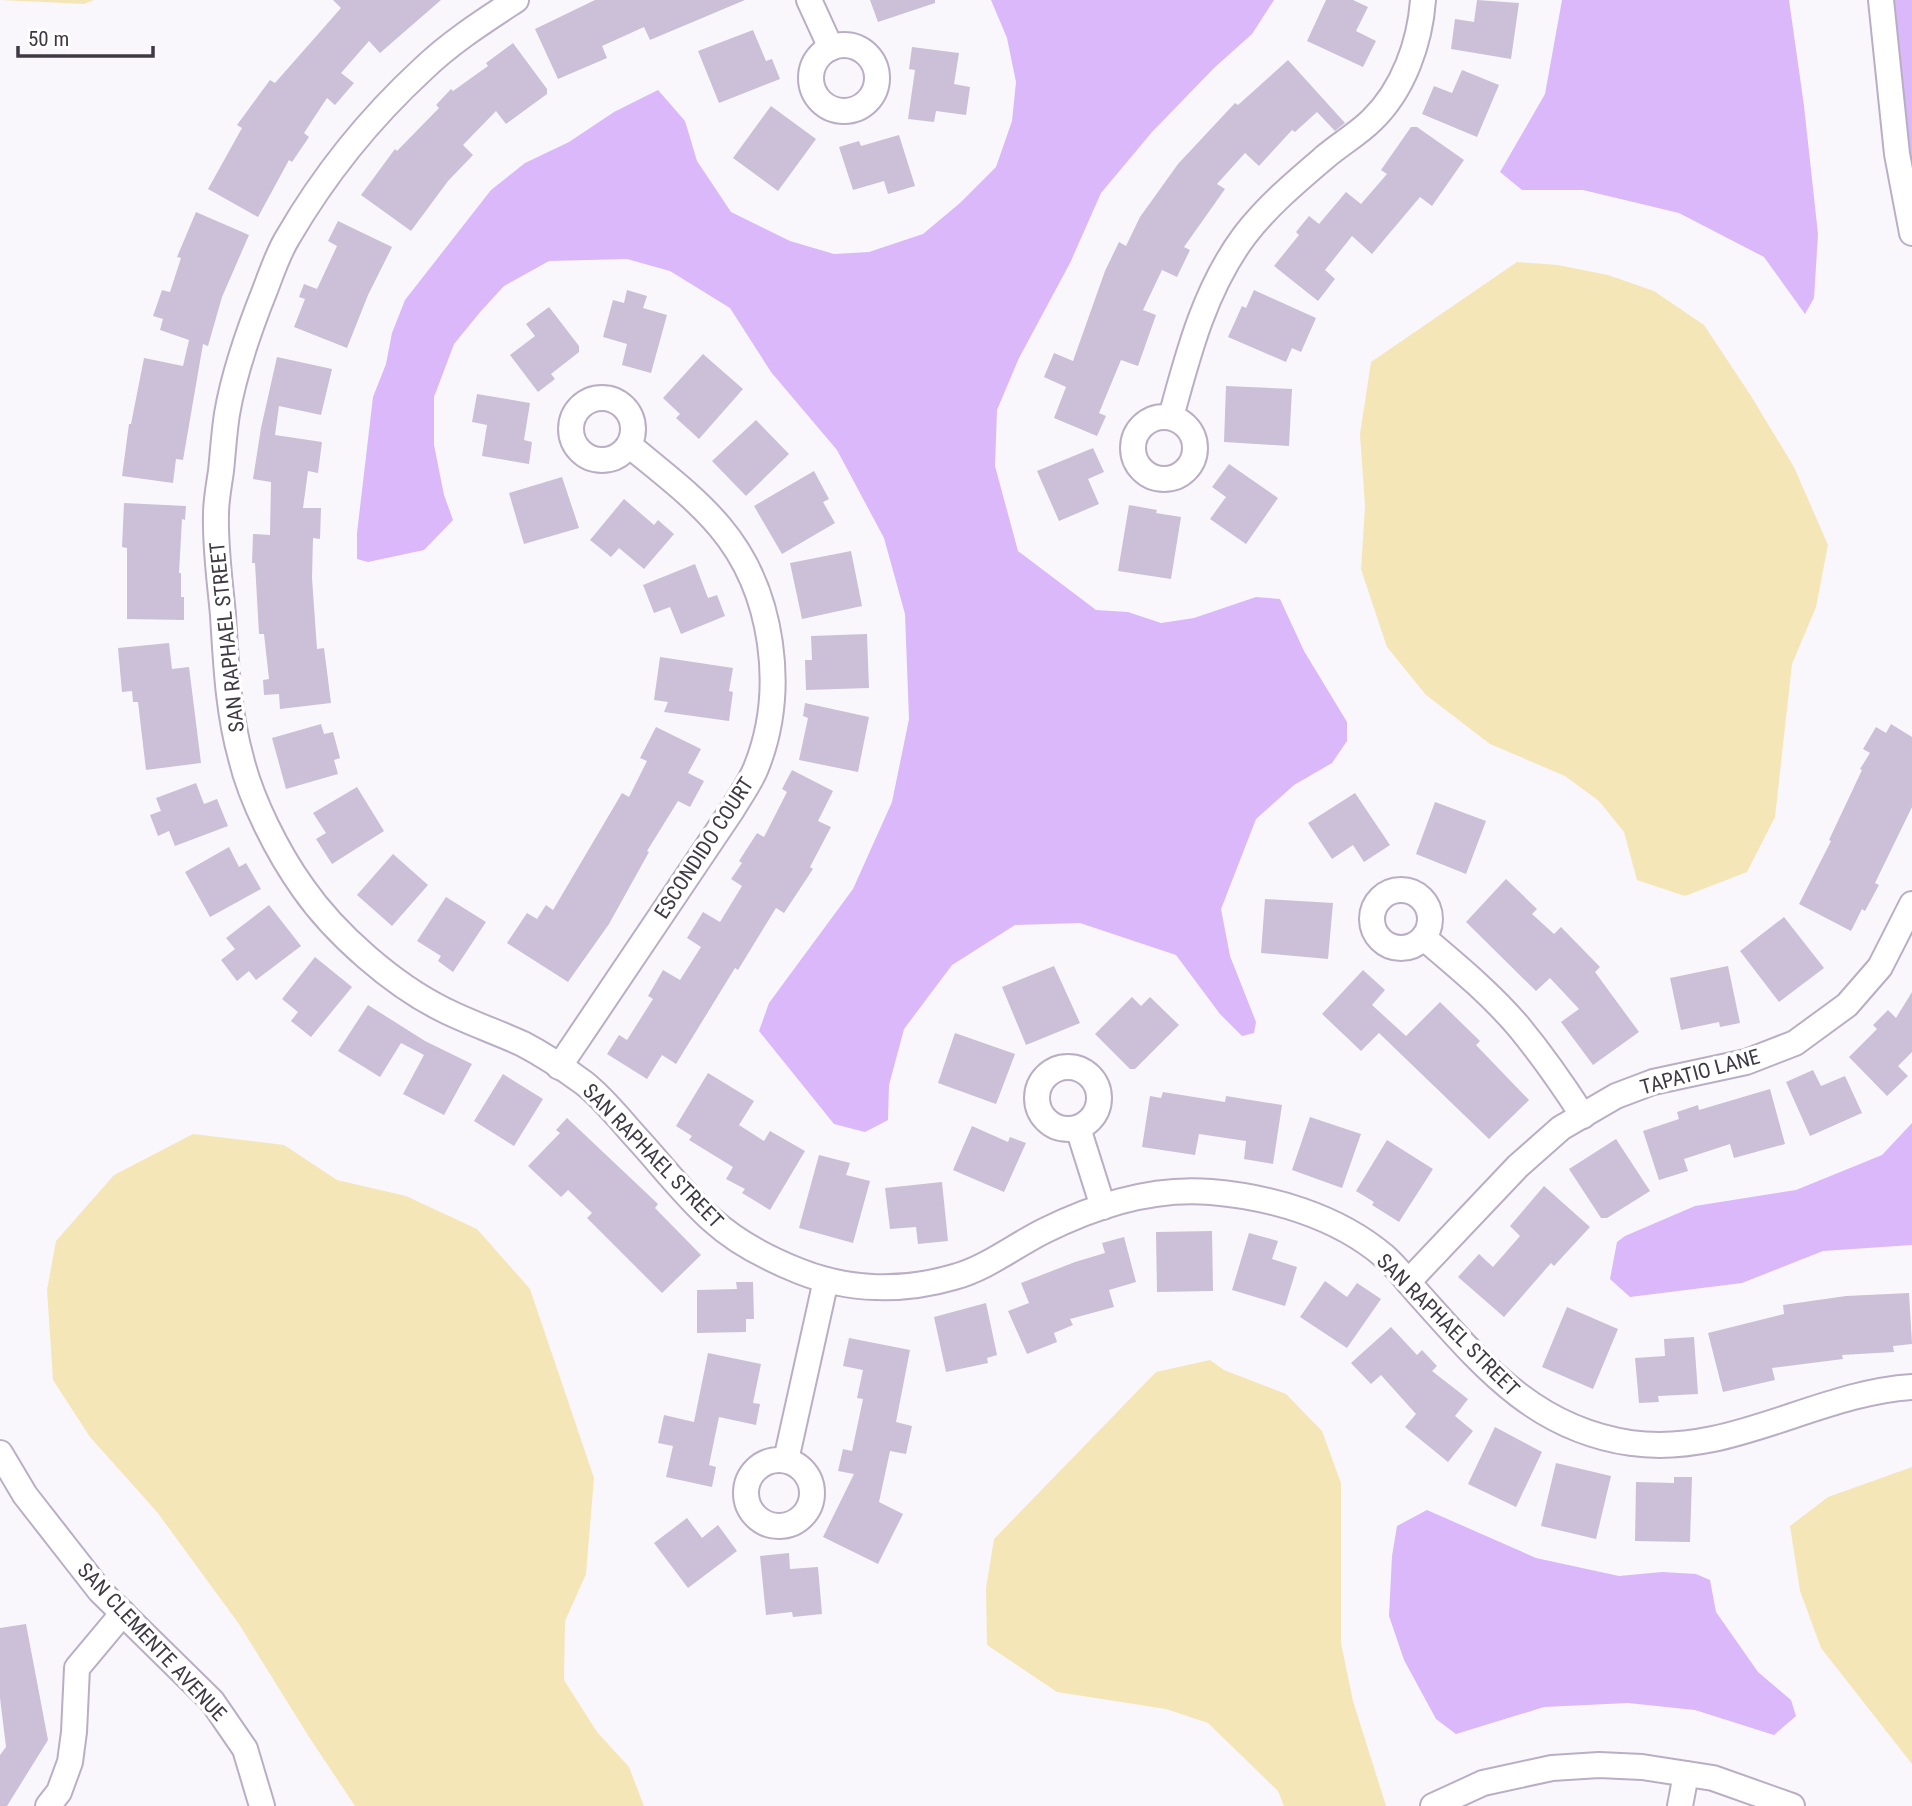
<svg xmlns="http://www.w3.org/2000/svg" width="1912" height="1806" viewBox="0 0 1912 1806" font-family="'Roboto Condensed',sans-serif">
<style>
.green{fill:#f5e6b8}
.water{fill:#dab8fa}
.building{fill:#cbc0d7}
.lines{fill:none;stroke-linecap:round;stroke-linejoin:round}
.minor-casing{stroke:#baaec5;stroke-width:28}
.minor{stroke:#fff;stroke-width:24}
.labels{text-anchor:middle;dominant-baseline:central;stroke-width:7;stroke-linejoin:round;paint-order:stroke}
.street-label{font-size:21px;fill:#3e3942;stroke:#fff}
</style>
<rect width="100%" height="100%" fill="#f9f7fc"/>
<g class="green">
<path d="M0,0H94L84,4Z"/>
<path d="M1517,262L1558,265L1608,275L1654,291L1704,325L1751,396L1794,467L1828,545L1816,607L1792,664L1775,817L1747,872L1685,896L1637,880L1624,832L1599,801L1565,776L1490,744L1426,695L1387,647L1361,569L1365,506L1360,434L1371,362Z"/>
<path d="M193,1134L284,1145L337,1180L406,1196L477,1229L530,1289L594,1478L586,1574L565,1621L564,1680L597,1732L629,1767L644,1806H355L309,1737L239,1624L157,1512L90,1437L53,1380L47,1290L56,1241L114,1175Z"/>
<path d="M1210,1360L1224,1370L1286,1394L1322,1431L1341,1483V1643L1353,1701L1386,1806H1284L1278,1791L1208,1723L1166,1709L1057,1692L987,1645L986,1588L994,1539L1156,1372Z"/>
<path d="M1912,1467V1764L1821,1648L1800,1591L1790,1526L1828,1497Z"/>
</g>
<g class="water">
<path d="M991,0H1274L1252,34L1214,68L1152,132L1101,193L1070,263L1019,358L997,410L995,466L1018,551L1096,610L1128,612L1161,623L1194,618L1256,597L1280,599L1304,651L1347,722V741L1332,763L1294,785L1256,819L1221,909L1230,956L1256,1022L1254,1033L1242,1036L1220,1014L1176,955L1080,923L1015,925L952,965L904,1029L889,1085L888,1120L865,1132L834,1124L759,1031L769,1003L853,889L892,802L909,719L905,614L884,538L837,450L771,372L730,308L670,271L627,259L549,261L504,286L481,311L454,344L434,397V445L444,495L453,520L424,550L368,562L357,559V533L373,397L386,364L392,333L405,300L491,190L525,163L569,142L614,112L658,90L685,121L697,161L731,212L790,241L834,254L869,252L923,234L960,203L996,167L1012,121L1016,82L1007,38Z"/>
<path d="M1562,0H1789L1804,106L1818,234L1814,298L1805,314L1764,257L1679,213L1583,190H1522L1500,172L1545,94Z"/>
<path d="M1888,0H1912V166Z"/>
<path d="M1912,1123V1245L1823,1251L1742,1283L1630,1297L1610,1279L1617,1242L1625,1236L1695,1206L1796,1190L1882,1155Z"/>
<path d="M1427,1510L1536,1558L1619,1576L1662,1572L1696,1574L1710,1580L1716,1612L1758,1672L1791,1700L1796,1716L1774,1735L1695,1710L1628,1703L1544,1707L1456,1734L1436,1719L1404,1660L1389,1616L1392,1556L1397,1526Z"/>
</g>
<g class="building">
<path d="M333,0H441L380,53L369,41L341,73L354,83L335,105L327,98L304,133L309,137L292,162L289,160L258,217L208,189L242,128L237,125L270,80L275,83L341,8Z"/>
<path d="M595,0H745L650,40L644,27L602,46L607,58L558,79L535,29Z"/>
<path d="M870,0H935V3L878,22Z"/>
<path d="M1326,0H1353L1368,7L1356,31L1376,41L1363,67L1307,41Z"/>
<path d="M1477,0L1519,3L1511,59L1451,49L1455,19L1474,22Z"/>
<path d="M753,30L766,61L772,59L780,79L719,103L698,51Z"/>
<path d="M513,43L547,89V94L506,124L496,111L463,145L473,155L448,181L411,231L361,195L395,149L397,151L439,108L436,105L451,89L453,91L488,66L486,63Z"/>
<path d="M912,47L959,53L954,84L970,87L966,115L936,111L934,122L908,119L915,70L909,69Z"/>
<path d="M1288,60L1345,123L1335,131L1317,112L1295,132L1292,130L1259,166L1245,153L1217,184L1225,189L1184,247L1190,250L1177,277L1162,270L1143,310L1156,315L1138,366L1121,360L1099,413L1106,416L1097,436L1054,418L1066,387L1044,377L1054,353L1073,361L1105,271L1119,242L1126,246L1140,217L1178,164L1235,103L1238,105Z"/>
<path d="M1462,70L1499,85L1477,137L1422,114L1434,86L1452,93Z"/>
<path d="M771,106L816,139L778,191L733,158Z"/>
<path d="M1411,127H1417L1464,160L1432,206L1420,197L1372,254L1352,236L1325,270L1335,279L1318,301L1274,266L1299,235L1296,232L1309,216L1319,224L1346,192L1361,204L1387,174L1381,170Z"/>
<path d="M899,135L915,186L888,194L884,181L853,190L839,147L859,141L861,146Z"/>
<path d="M196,212L249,235L222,297L208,346L203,344L183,460L176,459L173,483L122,476L129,424H131L144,358L183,366L189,340L160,330L163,319L153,316L162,290L170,292L181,258L177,257Z"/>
<path d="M338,221L392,247L368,295L347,348L294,327L305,299L299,297L304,284L317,289L337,246L328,241Z"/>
<path d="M627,290L647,296L643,308L667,315L651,373L622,365L627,344L603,337L613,300L624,303Z"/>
<path d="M1254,290L1316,318L1301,352L1292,348L1286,362L1228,337L1242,306L1246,308Z"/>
<path d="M549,307L579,346V352L551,374L555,379L538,392L510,355L535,336L526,324Z"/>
<path d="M703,354L743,389L699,439L676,418L680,414L663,398Z"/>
<path d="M277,357L332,369L321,415L279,406L275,435L322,442L318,473L308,471L303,508H321L320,539L313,538L312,578L317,649L324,648L331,703L280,709L279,694L264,695L263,680L269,679L264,634H259L255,563H252L253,534L270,535L271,482L253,479L261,428Z"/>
<path d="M1226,386L1292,389L1289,446L1224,442Z"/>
<path d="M477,394L530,403L524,440L532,442L529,464L482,456L487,425L472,422Z"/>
<path d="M756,420L789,454L746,496L712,461Z"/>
<path d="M1093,448L1104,472L1088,479L1099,504L1059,521L1037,471Z"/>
<path d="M1229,464L1278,498L1246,544L1210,519L1226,497L1212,487Z"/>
<path d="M814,471L829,499L823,502L835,523L782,554L754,506Z"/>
<path d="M562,477L579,528L524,544L509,493Z"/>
<path d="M624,499L654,525L658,520L674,534L644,569L619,548L611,557L590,540Z"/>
<path d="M124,503L186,506L185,520L182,519L179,573H181V597H184V620L127,619V548L122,547Z"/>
<path d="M1129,505L1157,510L1156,513L1181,517L1171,579L1118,571Z"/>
<path d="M851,551L862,606L802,619L790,563Z"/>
<path d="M695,564L708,598L717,595L725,616L681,634L670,607L654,613L643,585Z"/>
<path d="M867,634L869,688L806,690L805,660H812L811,636Z"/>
<path d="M169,643L172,669L189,667L201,763L146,770L138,702H133L132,691L122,692L118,648Z"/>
<path d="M660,657L733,668L729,691L733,692L729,721L664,712L668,702L654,700Z"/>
<path d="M805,703L869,717L858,772L799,760L808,718L803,716Z"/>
<path d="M321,724L324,734L333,732L340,758L334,760L338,774L286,789L272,738Z"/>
<path d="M1891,724L1912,737V807L1875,883L1879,885L1865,911L1862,909L1851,931L1799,904L1831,841L1829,840L1862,770L1860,769L1870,753L1863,749L1876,727L1886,733Z"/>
<path d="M656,727L701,749L688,773L704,781L690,807L678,801L647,851L649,852L609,924L568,982L507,943L527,913L537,919L546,905L553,910L622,793L629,797L647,761L640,758Z"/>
<path d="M792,770L833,791L818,821L831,827L810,867L813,869L784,913L776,908L738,970L735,968L676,1064L662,1055L647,1079L607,1054L619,1035L627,1040L653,999L648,996L663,970L680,980L701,947L687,938L703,912L720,922L742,886L731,879L742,863L739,861L757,833L764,837L787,792L782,789Z"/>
<path d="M196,783L204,804L217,799L228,826L175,846L169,831L158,836L150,815L161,811L156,798Z"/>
<path d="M357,787L384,831L332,864L316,839L326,833L313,813Z"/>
<path d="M1355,793L1390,845L1364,862L1353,845L1332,859L1308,823Z"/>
<path d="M1435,802L1486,821L1466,874L1416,854Z"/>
<path d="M229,847L239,867L246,863L261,889L210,917L185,872Z"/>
<path d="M393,854L428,885L392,926L357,895Z"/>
<path d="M1506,879L1537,909L1532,914L1554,934L1561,927L1600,967L1595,972L1639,1032L1593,1065L1561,1022L1579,1009L1550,978L1536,991L1466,922Z"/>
<path d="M446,897L486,922L453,972L438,961L441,956L417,941Z"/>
<path d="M1265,899L1333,903L1328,959L1261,953Z"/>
<path d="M269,905L301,946L256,980L249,971L237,981L221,960L235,949L226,938Z"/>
<path d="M1784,917L1824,968L1779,1002L1740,951Z"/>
<path d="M315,957L352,987L311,1037L291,1021L298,1012L282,999Z"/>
<path d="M1054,966L1080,1023L1026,1045L1002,987Z"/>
<path d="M1728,966L1740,1023L1720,1027L1719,1022L1681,1030L1670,978Z"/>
<path d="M1363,970L1385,990L1372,1005L1406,1036L1440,1002L1480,1041L1476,1045L1529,1100L1489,1139L1379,1033L1361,1051L1322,1014Z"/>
<path d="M1912,992V1052L1898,1066L1908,1076L1887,1096L1849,1057L1877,1029L1873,1025L1888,1010L1896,1018Z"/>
<path d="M1132,997L1141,1006L1150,997L1179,1025L1135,1069H1130L1095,1034Z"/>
<path d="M368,1005L425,1041L472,1064L444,1115L403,1094L424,1055L401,1043L380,1077L338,1051Z"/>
<path d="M955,1033L1015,1054L996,1104L938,1083Z"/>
<path d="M1813,1070L1821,1086L1845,1076L1862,1113L1810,1136L1786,1082Z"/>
<path d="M708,1073L754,1101L739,1125L764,1141L770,1131L805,1151L770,1210L742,1193L745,1189L726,1179L733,1167L689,1140L692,1136L676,1126Z"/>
<path d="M503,1074L543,1099L514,1146L474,1121Z"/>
<path d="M1770,1089L1785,1144L1734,1158L1730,1144L1684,1159L1688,1171L1659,1180L1643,1131L1679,1119L1677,1112L1698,1105L1699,1110Z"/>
<path d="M1163,1092L1225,1102L1226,1096L1282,1105L1273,1164L1244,1159L1246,1141L1199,1134L1195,1155L1142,1147L1150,1096L1161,1098Z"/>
<path d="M1310,1117L1361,1134L1342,1188L1292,1170Z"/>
<path d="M567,1118L658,1204L655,1208L701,1255L662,1293L587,1218L592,1213L568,1190L561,1197L528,1166L560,1133L556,1130Z"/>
<path d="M972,1126L1008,1142L1010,1137L1026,1143L1004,1192L953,1170Z"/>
<path d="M1616,1139L1650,1191L1607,1218H1601L1569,1169Z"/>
<path d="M1387,1140L1433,1169L1399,1222L1372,1205L1374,1202L1356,1191Z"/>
<path d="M819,1155L850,1163L846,1175L870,1181L853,1243L799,1228Z"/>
<path d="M942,1182L948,1241L918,1244L916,1227L890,1229L885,1188Z"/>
<path d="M1544,1186L1590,1227L1554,1266L1551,1263L1504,1317L1458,1277L1479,1254L1493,1267L1520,1236L1510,1226Z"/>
<path d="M1212,1231L1213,1291L1157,1292L1156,1232Z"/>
<path d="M1249,1233L1278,1241L1272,1259L1297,1267L1285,1306L1232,1290Z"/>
<path d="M1124,1237L1136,1282L1109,1290L1114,1307L1070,1319L1073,1325L1054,1333L1057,1342L1027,1354L1008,1311L1029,1303L1021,1283L1075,1262L1105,1253L1102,1243Z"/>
<path d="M1325,1281L1347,1297L1357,1283L1381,1299L1347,1348L1300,1317Z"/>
<path d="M736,1282H753L754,1319H746V1332L697,1333V1290L737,1289Z"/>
<path d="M1909,1293L1912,1344L1893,1346L1894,1352L1842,1355L1843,1359L1772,1368L1775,1380L1723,1392L1708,1333L1784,1314L1783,1305L1846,1296Z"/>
<path d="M986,1303L997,1355L987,1358L988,1363L946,1372L934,1317Z"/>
<path d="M1567,1307L1618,1329L1593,1389L1542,1367Z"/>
<path d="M1391,1327L1417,1355L1422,1350L1437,1366L1432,1371L1468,1399L1455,1416L1473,1431L1448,1462L1405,1427L1416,1414L1381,1375L1371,1384L1351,1363Z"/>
<path d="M1694,1337L1698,1394L1658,1396L1659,1402L1639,1403L1635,1358L1665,1356L1664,1339Z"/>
<path d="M849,1338L910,1350L896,1422L912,1426L906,1454L890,1451L879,1502L903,1514L878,1564L823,1537L854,1474L838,1471L843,1449L852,1451L863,1399L857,1398L863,1370L843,1366Z"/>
<path d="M708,1353L761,1364L753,1403L760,1404L756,1425L719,1417L709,1465L716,1467L712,1487L666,1477L673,1446L658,1443L664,1415L694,1422Z"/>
<path d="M1495,1427L1542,1452L1516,1507L1468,1484Z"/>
<path d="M1556,1463L1611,1476L1596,1539L1541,1526Z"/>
<path d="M1674,1477H1692L1690,1542L1635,1541L1636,1482L1674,1483Z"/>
<path d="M687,1518L702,1538L718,1525L737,1551L688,1588L654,1543Z"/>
<path d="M789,1553L790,1569L818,1567L822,1614L793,1617L792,1612L766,1615L760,1556Z"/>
<path d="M26,1624L48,1740L7,1806H0V1755L6,1747L0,1698V1628Z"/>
</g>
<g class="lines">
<g class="minor-casing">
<g id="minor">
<path d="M516,0C484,21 451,42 423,69C371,117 324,175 288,237C278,253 272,272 265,290C249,330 234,372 227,414C224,433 223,452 221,471C219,485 216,500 216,514C215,548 220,582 223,615C226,663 228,712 241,758C251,800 278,853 303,888C335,934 393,985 444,1010C470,1023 497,1032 523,1044C544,1055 565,1069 584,1083C603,1098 618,1117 634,1135C660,1163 684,1195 712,1220C736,1242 769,1259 799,1271C849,1291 903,1292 954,1277C987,1268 1014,1246 1044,1231C1094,1206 1154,1187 1211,1192C1271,1197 1337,1216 1384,1256C1398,1268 1410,1285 1423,1299C1484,1367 1535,1429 1631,1443C1729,1457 1816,1393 1912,1387"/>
<path d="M809,0L831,48"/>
<path d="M1881,0L1897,154L1912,233"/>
<circle cx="844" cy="78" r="33"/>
<circle cx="602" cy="429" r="31"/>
<circle cx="1164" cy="448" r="31"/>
<path d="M1171,417C1188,354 1205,288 1245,235C1267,206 1298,180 1325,157C1340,144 1358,134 1372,120C1403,90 1420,43 1423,0"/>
<circle cx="1401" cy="919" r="29"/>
<path d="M1424,938C1457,966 1491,994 1519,1027C1542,1055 1563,1085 1583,1116"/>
<circle cx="1068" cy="1098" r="31"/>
<path d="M559,1067L732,810C740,796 750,783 756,768C787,691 774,591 720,527C694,496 660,471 629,445"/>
<path d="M1078,1128L1103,1207"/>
<path d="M1408,1282L1518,1166L1561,1128L1616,1096L1653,1082L1746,1062L1795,1043L1847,1005L1880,967L1912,904"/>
<path d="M0,1453L25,1495L100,1591L212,1701L245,1749L262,1806"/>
<circle cx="779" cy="1493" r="33"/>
<path d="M786,1460L826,1280"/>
<path d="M48,1806L59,1792L70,1762L74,1732L77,1668L123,1613"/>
<path d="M1433,1806L1483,1783L1552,1768L1599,1765L1642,1767L1713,1778L1792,1806"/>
<path d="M1680,1806L1686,1774"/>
</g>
</g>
<use href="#minor" class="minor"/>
</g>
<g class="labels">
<g class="street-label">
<text transform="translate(227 637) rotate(-96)">SAN RAPHAEL STREET</text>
<text transform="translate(704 848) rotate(-57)">ESCONDIDO COURT</text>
<text transform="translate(1700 1072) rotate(-15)">TAPATIO LANE</text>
<text transform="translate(653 1156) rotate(46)">SAN RAPHAEL STREET</text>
<text transform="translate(1448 1325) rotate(45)">SAN RAPHAEL STREET</text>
<text transform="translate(152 1642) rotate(47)">SAN CLEMENTE AVENUE</text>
</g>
</g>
<path d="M18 46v10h135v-10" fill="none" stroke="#3e3942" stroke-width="3.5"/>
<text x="28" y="46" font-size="21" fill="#3e3942" stroke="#ffffff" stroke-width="5" paint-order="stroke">50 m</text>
</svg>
